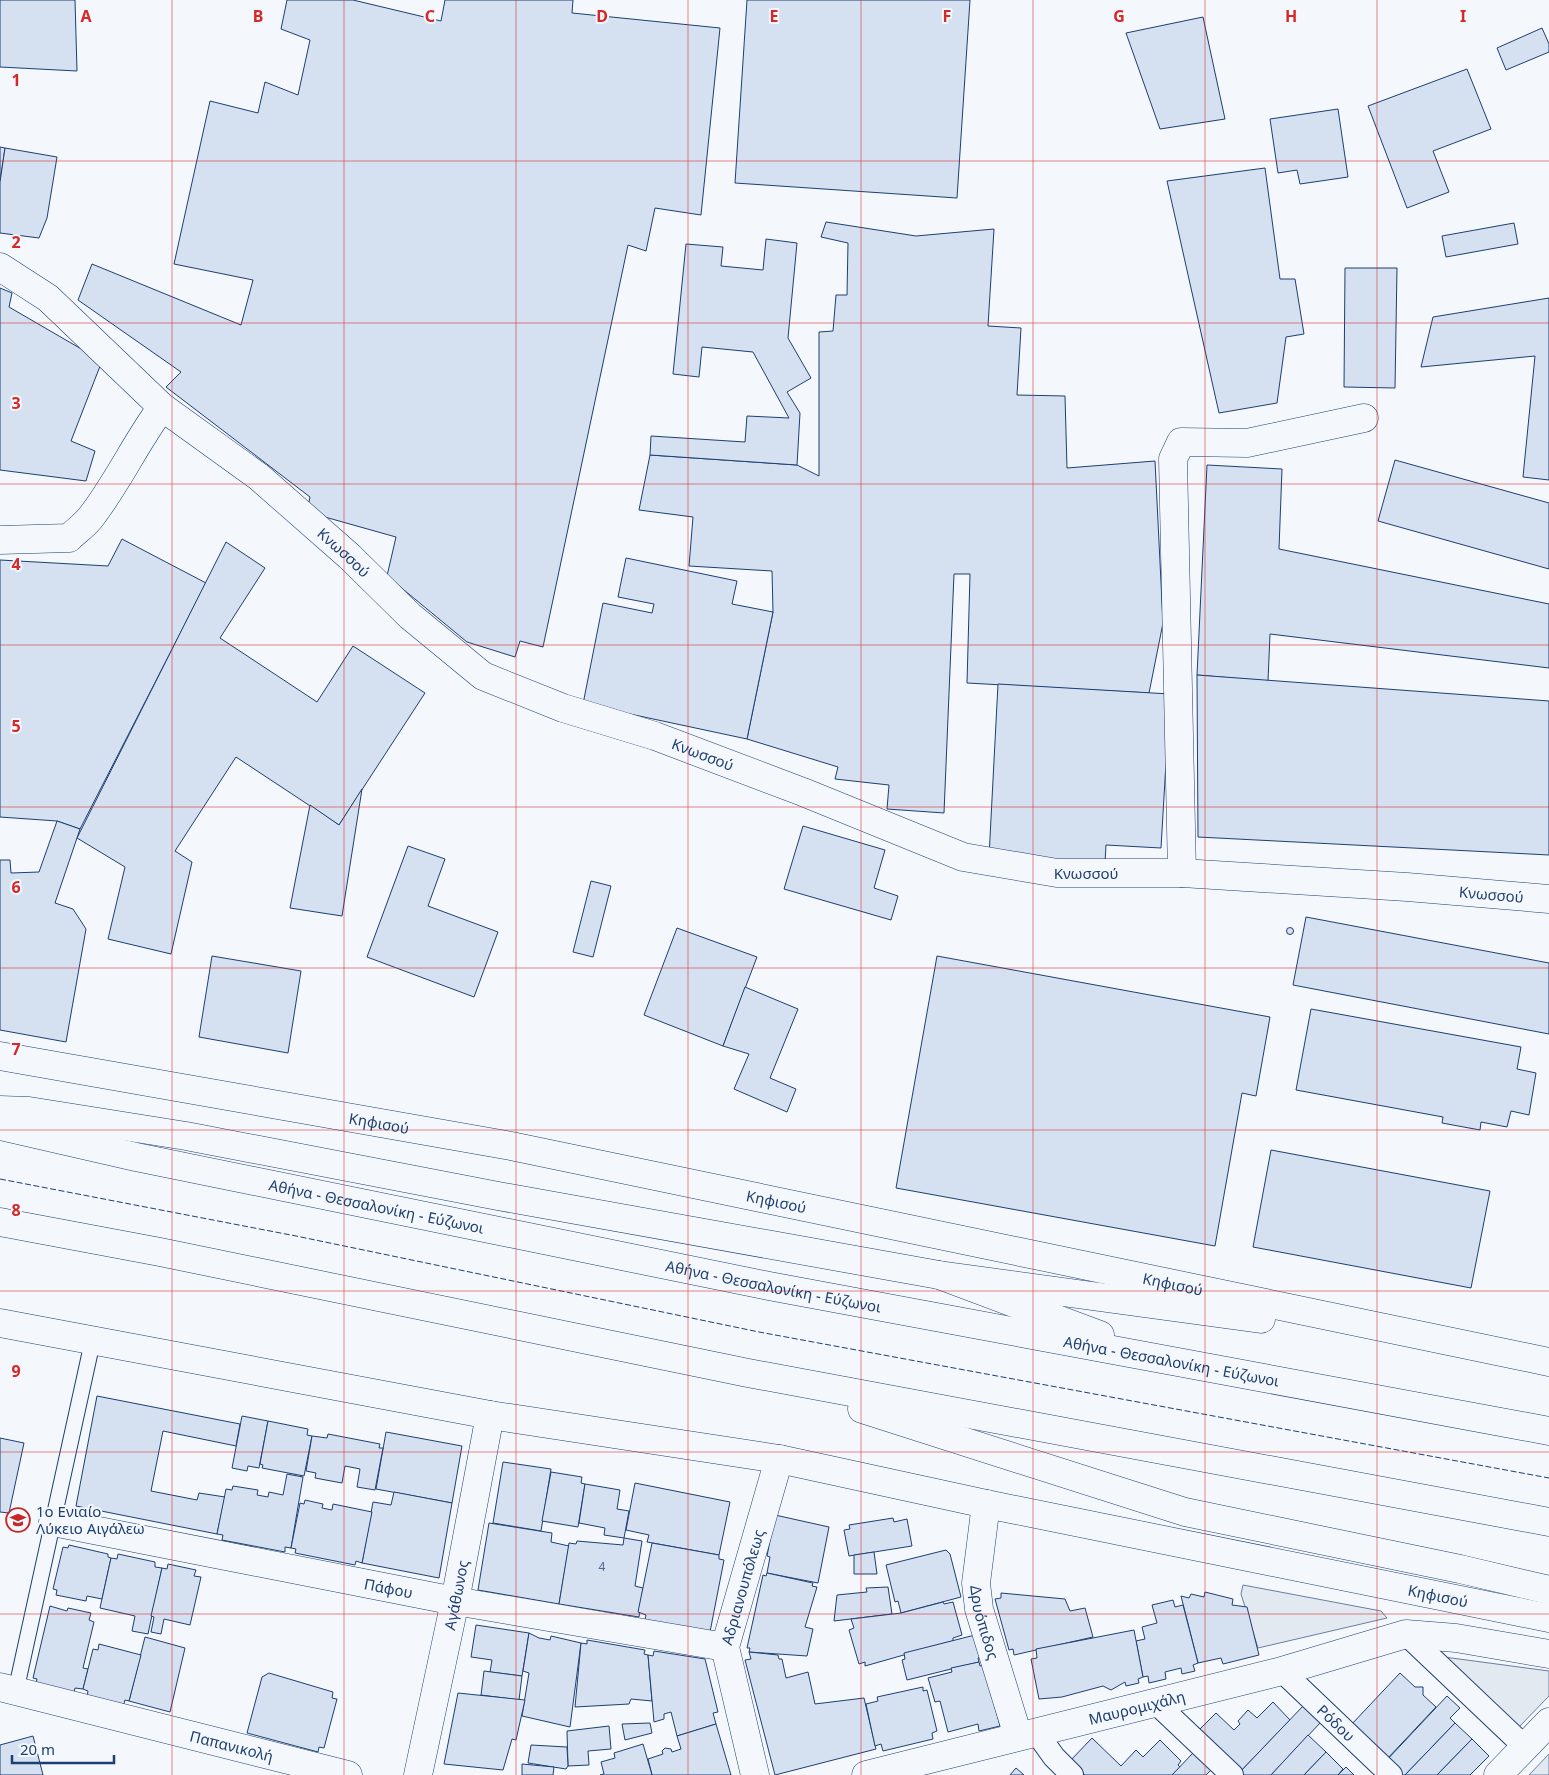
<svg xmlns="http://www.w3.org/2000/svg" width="1549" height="1775" viewBox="0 0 1549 1775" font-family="'Noto Sans',sans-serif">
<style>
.green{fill:#e3e9f0;stroke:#687fa3}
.building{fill:#d5e0f0;stroke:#1d3f73}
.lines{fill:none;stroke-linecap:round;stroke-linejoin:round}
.service-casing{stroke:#1d3f73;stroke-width:17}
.pedestrian-casing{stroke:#1d3f73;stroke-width:24}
.minor-casing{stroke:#1d3f73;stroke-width:29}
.secondary-casing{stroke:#1d3f73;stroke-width:29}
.motorway-casing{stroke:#1d3f73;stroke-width:29}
.service{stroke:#f4f7fb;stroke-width:15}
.pedestrian{stroke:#f4f7fb;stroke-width:22}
.minor{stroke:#f4f7fb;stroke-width:28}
.secondary{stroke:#f4f7fb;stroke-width:28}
.motorway{stroke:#f4f7fb;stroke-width:28}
.fence{stroke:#1d3f73;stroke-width:1;stroke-dasharray:6 2.5;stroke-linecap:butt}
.grid{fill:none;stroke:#d62828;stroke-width:1;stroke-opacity:0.55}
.labels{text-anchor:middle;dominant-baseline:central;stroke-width:4;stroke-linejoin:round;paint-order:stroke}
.number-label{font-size:12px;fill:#4b6792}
.street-label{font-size:15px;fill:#1d3f73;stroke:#f4f7fb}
.poi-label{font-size:15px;fill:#1d3f73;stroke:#f4f7fb;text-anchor:start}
.grid-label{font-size:16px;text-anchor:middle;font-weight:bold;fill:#d62828;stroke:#f4f7fb;stroke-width:4;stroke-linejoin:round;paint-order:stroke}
</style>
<rect width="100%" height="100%" fill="#f4f7fb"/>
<g class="green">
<path d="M1243,1585L1381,1611L1387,1618L1258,1648L1241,1594Z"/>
<path d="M1444,1657L1549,1671V1696L1519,1727Z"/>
<path d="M1549,1754V1775H1529Z"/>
</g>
<g class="building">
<path d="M0,0H75L77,71L0,67Z"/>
<path d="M287,0H353L441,21L445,0H573L572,13L720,28L701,215L655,208L646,251L628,245L543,647L520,641L515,657L467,642L387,576L396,537L307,512L310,497L166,387L181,372L78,300L92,264L241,325L253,280L174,264L210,101L258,113L265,82L298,95L310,40L281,29Z"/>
<path d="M747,0H970L957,198L735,183Z"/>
<path d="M1203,17L1225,119L1160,129L1126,33Z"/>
<path d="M1542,28L1549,44V52L1506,70L1497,48Z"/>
<path d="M1467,69L1491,129L1433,151L1449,192L1407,208L1368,106Z"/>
<path d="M1338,109L1348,177L1300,184L1297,170L1278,173L1270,119Z"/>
<path d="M0,147L5,148L0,182Z"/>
<path d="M5,148L57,157L47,218L39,238L0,233V182Z"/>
<path d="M1265,168L1280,279H1295L1304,334L1286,337L1277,403L1219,413L1167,181Z"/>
<path d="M826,222L916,236L994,229L988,326L1021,328L1017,395L1065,396L1067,468L1155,461L1163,623L1149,693L967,683L970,574H954L944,813L887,809L889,785L835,779L838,767L747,739L773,612L772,571L689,566L693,517L639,510L650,455L797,465L819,476V332L833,331L836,295H847L848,243L821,237Z"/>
<path d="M1514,223L1518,244L1446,257L1442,236Z"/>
<path d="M766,239L797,243L788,338L811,378L787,392L800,413L797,465L650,455L651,436L745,442L747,416L789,418L753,352L702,347L699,377L673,374L686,244L723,247L721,266L763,270Z"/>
<path d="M1345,268H1397L1395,388L1344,387Z"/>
<path d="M0,288L12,293L9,307L102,361L71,441L95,451L86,481L0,470Z"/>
<path d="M1549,298V480L1523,477L1535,356L1421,367L1433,317Z"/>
<path d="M1395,460L1549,503V569L1378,521Z"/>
<path d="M1207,465L1282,469L1279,549L1549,604V668L1270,634L1268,681L1197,675Z"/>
<path d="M122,539L206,583L80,829L57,821L0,817V560L108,566Z"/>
<path d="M226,542L265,568L220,638L317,702L353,646L425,693L339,825L236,757L175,851L192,862L171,954L108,939L125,867L77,838Z"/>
<path d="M626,558L737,581L732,604L773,612L747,739L583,704L603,603L652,613L654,604L618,597Z"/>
<path d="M1197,675L1549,701V855L1198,837Z"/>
<path d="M998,684L1170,694L1161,848L1106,845L1105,863L989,857Z"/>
<path d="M362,789L342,916L290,908L310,805L339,825Z"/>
<path d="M57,821L80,829L55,903L73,909L86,929L66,1042L0,1030V860H10L11,873L39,872Z"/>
<path d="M803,826L885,850L874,888L898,896L891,920L784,889Z"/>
<path d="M408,846L445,859L428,906L498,932L474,997L367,957Z"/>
<path d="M591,881L611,886L593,957L573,952Z"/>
<path d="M1306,917L1549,963V1034L1293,985Z"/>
<circle cx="1290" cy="931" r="3.5"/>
<path d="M677,928L757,957L723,1046L644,1015Z"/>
<path d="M212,956L301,971L288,1053L199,1037Z"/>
<path d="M937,956L1270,1017L1256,1096L1242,1093L1215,1246L896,1188Z"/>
<path d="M745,987L798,1009L770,1078L796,1089L787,1112L734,1089L749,1054L723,1046Z"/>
<path d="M1311,1009L1521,1047L1517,1069L1536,1073L1529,1115L1511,1111L1507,1127L1481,1122L1480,1130L1442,1123L1443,1117L1296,1090Z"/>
<path d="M1271,1150L1490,1191L1471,1288L1253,1247Z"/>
<path d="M97,1396L240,1424L236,1446L163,1431L151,1491L197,1500L199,1493L225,1497L217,1534L76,1506Z"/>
<path d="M242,1416L268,1421L259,1468L248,1466L247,1471L232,1468Z"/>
<path d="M268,1421L308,1429L307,1435L312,1436L304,1476L262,1468L263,1465L260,1464Z"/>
<path d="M386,1432L462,1446L452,1503L376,1489Z"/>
<path d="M328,1434L380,1444L379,1448H383L375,1490L357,1487L360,1469L345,1466L342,1483L315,1478L316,1473L306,1471L312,1436L327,1438Z"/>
<path d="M0,1438L24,1443L9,1513L0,1512Z"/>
<path d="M503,1462L551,1469L541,1531L493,1523Z"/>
<path d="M551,1472L582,1477L581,1483L585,1484L578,1527L542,1521Z"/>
<path d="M287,1474L303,1477L291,1548L285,1547V1552L222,1540L223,1535L217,1534L226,1489L232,1490L233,1486L258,1490L257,1495L268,1497L269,1492L283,1495Z"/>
<path d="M635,1483L730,1502L719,1555L647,1542L649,1535L626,1530Z"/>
<path d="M585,1484L620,1490L617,1509L629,1511L624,1538L604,1535L605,1528L579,1523Z"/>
<path d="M394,1492L452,1503L439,1578L362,1563L373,1502L391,1505Z"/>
<path d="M305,1500L323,1504L322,1508L332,1510L333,1504L372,1512L362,1563L356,1561L355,1565L295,1553L296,1549L291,1548L300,1503L304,1504Z"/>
<path d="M775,1515L829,1527L818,1583L767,1573L770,1557L767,1556Z"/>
<path d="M893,1518L894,1522L907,1519L912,1546L849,1556L844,1530L850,1529L849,1525Z"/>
<path d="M489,1523L552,1533L551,1542L569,1546L559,1604L478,1590Z"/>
<path d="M624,1538L642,1541L635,1586L643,1588L639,1617L559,1604L569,1543L576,1544L577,1541L623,1545Z"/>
<path d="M652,1543L719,1555V1559L724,1560L710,1632L645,1620L646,1615L638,1612Z"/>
<path d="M69,1545L108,1554V1557L111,1558L102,1599L87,1596L86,1601L56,1595L57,1590L53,1589L63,1547L68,1548Z"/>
<path d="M946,1550L950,1554L961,1597L901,1613L898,1601L895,1602L886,1565Z"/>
<path d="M874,1552L877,1574H854V1555Z"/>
<path d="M118,1554L155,1562V1567L162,1568L148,1634L132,1631L135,1616L100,1608L111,1558L117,1559Z"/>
<path d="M168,1564L196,1570L194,1576L201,1577L190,1625L164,1619L161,1634L151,1632L154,1617L151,1616L162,1568L167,1569Z"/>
<path d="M767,1573L813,1583L812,1586L817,1587L805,1627L813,1629L807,1656L749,1652L750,1648H747L763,1575L766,1576Z"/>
<path d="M888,1587L892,1614L834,1621L837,1595L867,1592L866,1588Z"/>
<path d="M1205,1592L1233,1599L1232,1605L1247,1607L1259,1655L1223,1664L1221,1658L1198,1663L1181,1596L1189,1598L1191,1594L1204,1597Z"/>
<path d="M1001,1593L1065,1599L1070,1611L1085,1608L1093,1637L1014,1655L1013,1649L1009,1650L995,1599L1001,1598Z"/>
<path d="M1173,1600L1175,1607L1183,1605L1198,1663L1193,1665L1195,1671L1182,1674L1181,1668L1165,1672L1166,1679L1149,1683L1148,1676L1143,1677L1136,1641L1145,1639L1142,1627L1157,1623L1152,1605Z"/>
<path d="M943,1602L944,1604L953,1602L962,1635L953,1638V1641L865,1666V1662L859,1664L849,1630L854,1628L851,1619L901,1613Z"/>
<path d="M50,1606L67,1611L68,1608L91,1613L89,1620L94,1622L83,1668L88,1669L83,1689L75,1688L74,1693L36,1683L37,1679L33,1678Z"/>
<path d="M476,1625L529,1633L522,1676L490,1672L492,1660L471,1657Z"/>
<path d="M1134,1630L1143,1677L1138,1679L1139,1683L1126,1686L1125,1682L1111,1690L1103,1686L1062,1697L1039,1699L1031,1659L1037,1658L1036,1649Z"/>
<path d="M529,1633L539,1638L550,1640L551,1636L581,1643L570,1727L522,1716L529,1673L523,1671Z"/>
<path d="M975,1635L980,1657L978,1658L979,1662L907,1680L902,1660L905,1659L904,1653Z"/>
<path d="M145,1637L185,1648L170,1712L129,1701Z"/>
<path d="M587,1640L645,1650L644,1654L648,1655L652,1701L631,1699L629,1704L575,1707L581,1643L587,1644Z"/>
<path d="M99,1644L141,1655L129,1701L125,1700L122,1710L87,1697L88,1691L83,1689L93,1649L98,1650Z"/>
<path d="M654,1651L705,1659L718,1712L713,1713L716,1724L677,1736L671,1712L664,1714V1719L654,1722L648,1655L653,1656Z"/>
<path d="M749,1652L778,1655L779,1659H782L786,1678L808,1672L815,1704L864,1698L876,1749L775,1775L745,1660L751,1659Z"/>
<path d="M979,1662L980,1666L984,1665L1000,1726L979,1731L978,1724L948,1732L940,1701L935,1702L928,1678L952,1672L951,1668Z"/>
<path d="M484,1671L522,1676L519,1700L481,1695Z"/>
<path d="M269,1673L333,1692L332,1698L337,1699L324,1748L319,1747L318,1752L247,1733L262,1677Z"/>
<path d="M1400,1673L1415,1687H1423V1695L1436,1707L1387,1759L1351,1725Z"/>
<path d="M923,1687V1691L927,1690L937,1731L932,1733L933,1739L883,1751L881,1744L875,1746L866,1704L878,1701L877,1697Z"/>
<path d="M458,1693L525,1700L516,1740L512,1739L503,1770L444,1764Z"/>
<path d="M1447,1696L1460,1708L1450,1718L1455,1723L1405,1775H1399L1385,1762Z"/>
<path d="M1273,1702L1290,1720L1239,1773L1197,1732L1216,1713L1234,1730L1240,1724L1238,1721L1248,1710L1257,1718Z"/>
<path d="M1304,1705L1321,1722L1271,1775H1242L1239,1773Z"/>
<path d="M650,1723L652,1733L625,1740L622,1724Z"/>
<path d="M1455,1723L1472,1739L1437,1775H1405Z"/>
<path d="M716,1724L731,1775H652L648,1759L663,1754L662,1751L665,1748L671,1749L672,1752L681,1749L677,1736Z"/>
<path d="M609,1726L611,1749L588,1751L589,1765L568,1766L567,1731Z"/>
<path d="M1308,1735L1326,1752L1304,1775H1271Z"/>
<path d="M33,1736L43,1775H0V1745Z"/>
<path d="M1092,1738L1121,1766L1136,1750L1143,1757L1160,1740L1181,1761L1178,1765L1180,1767L1172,1775H1085L1070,1761Z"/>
<path d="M1472,1739L1489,1756L1470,1775H1437Z"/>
<path d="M643,1744L652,1775H600L604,1774L601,1762L615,1758L614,1753Z"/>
<path d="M531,1745L567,1747L568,1766L566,1769L528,1763Z"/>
<path d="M1326,1752L1343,1769L1338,1775H1304Z"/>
<path d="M1193,1753L1211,1770L1206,1775H1172Z"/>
<path d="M522,1764L554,1767L553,1775H522Z"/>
<path d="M1346,1767L1354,1775H1338Z"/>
<path d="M1016,1768L1024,1775H1010Z"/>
</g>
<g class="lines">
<g class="service-casing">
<path id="service" d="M16,1690L93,1339"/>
</g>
<g class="pedestrian-casing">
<g id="pedestrian">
<path d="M1406,1634L1525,1747"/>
<path id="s1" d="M1282,1671L1391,1775"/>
<path d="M1156,1703L1232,1775"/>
<path d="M1036,1732L1054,1757L1072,1775"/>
</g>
</g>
<g class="minor-casing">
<g id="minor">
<path id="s2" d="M0,267L48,298L162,407L259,477L349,556L410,616L483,676L563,708L655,736L803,792L963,857L1057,873H1182L1407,887L1549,899"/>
<path d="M0,540L69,538C76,531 85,525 91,517C118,482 136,442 162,407"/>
<path d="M1182,873L1173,459L1181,442L1247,443L1364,418"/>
<path id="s3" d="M986,1504L976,1583L979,1609L1018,1736"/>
<path id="s4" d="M53,1522L455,1601L725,1647"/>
<path id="s5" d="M0,1687L348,1775"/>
<path id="s6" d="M418,1775L455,1601L490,1415"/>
<path id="s7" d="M755,1775L725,1647L779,1459"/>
<path id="s8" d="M866,1775L1282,1671L1406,1634L1456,1638L1549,1654"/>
<path d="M1498,1775L1549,1722"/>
</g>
</g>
<g class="secondary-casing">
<g id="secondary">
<path id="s9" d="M0,1056L511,1146L1549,1362"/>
<path d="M0,1110L29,1111L186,1136L498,1196L939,1275L1261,1319"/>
<path id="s10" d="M0,1323L490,1415L779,1459L986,1504L1549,1618"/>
</g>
</g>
<g class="motorway-casing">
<g id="motorway">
<path id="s11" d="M0,1126L136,1157L769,1286L1549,1431"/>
<path d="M0,1222L160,1252L748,1373L1549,1522"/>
<path d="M939,1275L1100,1335"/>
<path d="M862,1409L1185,1512L1460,1569L1549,1590"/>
</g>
</g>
<use href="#service" class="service"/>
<use href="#pedestrian" class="pedestrian"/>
<use href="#minor" class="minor"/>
<use href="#secondary" class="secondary"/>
<use href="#motorway" class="motorway"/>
<path class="fence" d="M0,1179L296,1236L759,1332L1549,1478"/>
</g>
<path class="grid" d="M172,0V1775M344,0V1775M516,0V1775M688,0V1775M861,0V1775M1033,0V1775M1205,0V1775M1377,0V1775M0,161H1549M0,323H1549M0,484H1549M0,645H1549M0,807H1549M0,968H1549M0,1130H1549M0,1291H1549M0,1452H1549M0,1614H1549"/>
<defs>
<g id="school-ring" transform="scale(1.25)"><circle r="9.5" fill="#f4f7fb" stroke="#c62828" stroke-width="1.5"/><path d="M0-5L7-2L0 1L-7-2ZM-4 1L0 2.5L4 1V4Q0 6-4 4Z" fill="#c62828"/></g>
</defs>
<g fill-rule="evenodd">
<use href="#school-ring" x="18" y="1520"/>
</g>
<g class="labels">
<g class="number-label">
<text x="602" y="1566">4</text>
</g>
<g class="street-label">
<text stroke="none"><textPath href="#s2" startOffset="448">Κνωσσού</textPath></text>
<text stroke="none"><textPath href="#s2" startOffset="868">Κνωσσού</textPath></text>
<text stroke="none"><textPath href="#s2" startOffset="1272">Κνωσσού</textPath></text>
<text stroke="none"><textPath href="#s2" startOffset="1678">Κνωσσού</textPath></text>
<text stroke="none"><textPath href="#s9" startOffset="385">Κηφισού</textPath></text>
<text stroke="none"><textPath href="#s9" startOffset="790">Κηφισού</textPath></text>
<text stroke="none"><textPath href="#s11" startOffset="385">Αθήνα - Θεσσαλονίκη - Εύζωνοι</textPath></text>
<text stroke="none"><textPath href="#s9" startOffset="1195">Κηφισού</textPath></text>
<text stroke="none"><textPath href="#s11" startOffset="790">Αθήνα - Θεσσαλονίκη - Εύζωνοι</textPath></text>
<text stroke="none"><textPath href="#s11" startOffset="1195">Αθήνα - Θεσσαλονίκη - Εύζωνοι</textPath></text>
<text stroke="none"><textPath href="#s7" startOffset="194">Αδριανουπόλεως</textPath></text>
<text stroke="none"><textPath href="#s4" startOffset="342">Πάφου</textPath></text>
<text stroke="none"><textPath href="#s6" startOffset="184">Αγάθωνος</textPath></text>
<text stroke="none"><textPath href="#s10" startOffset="1464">Κηφισού</textPath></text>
<text stroke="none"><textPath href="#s3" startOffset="120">Δρυόπιδος</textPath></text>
<text stroke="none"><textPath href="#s8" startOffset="279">Μαυρομιχάλη</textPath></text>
<text stroke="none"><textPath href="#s1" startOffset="75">Ρόδου</textPath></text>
<text stroke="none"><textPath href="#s5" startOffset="239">Παπανικολή</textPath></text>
</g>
<g class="poi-label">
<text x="36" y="1511">1ο Ενιαίο<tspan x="36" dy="17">Λύκειο Αιγάλεω</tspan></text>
</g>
</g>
<g class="grid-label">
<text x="86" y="22">A</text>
<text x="258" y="22">B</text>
<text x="430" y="22">C</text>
<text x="602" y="22">D</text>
<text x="774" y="22">E</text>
<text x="947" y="22">F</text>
<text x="1119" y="22">G</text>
<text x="1291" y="22">H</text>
<text x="1463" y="22">I</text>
<text x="16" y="86">1</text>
<text x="16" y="248">2</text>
<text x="16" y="409">3</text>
<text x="16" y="570">4</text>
<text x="16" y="732">5</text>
<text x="16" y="893">6</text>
<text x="16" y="1055">7</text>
<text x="16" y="1216">8</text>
<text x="16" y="1377">9</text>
</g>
<path d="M12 1755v8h102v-8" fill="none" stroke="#1d3f73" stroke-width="2.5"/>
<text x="20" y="1755" font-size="15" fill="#1d3f73" stroke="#f4f7fb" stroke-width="4" paint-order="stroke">20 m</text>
</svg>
